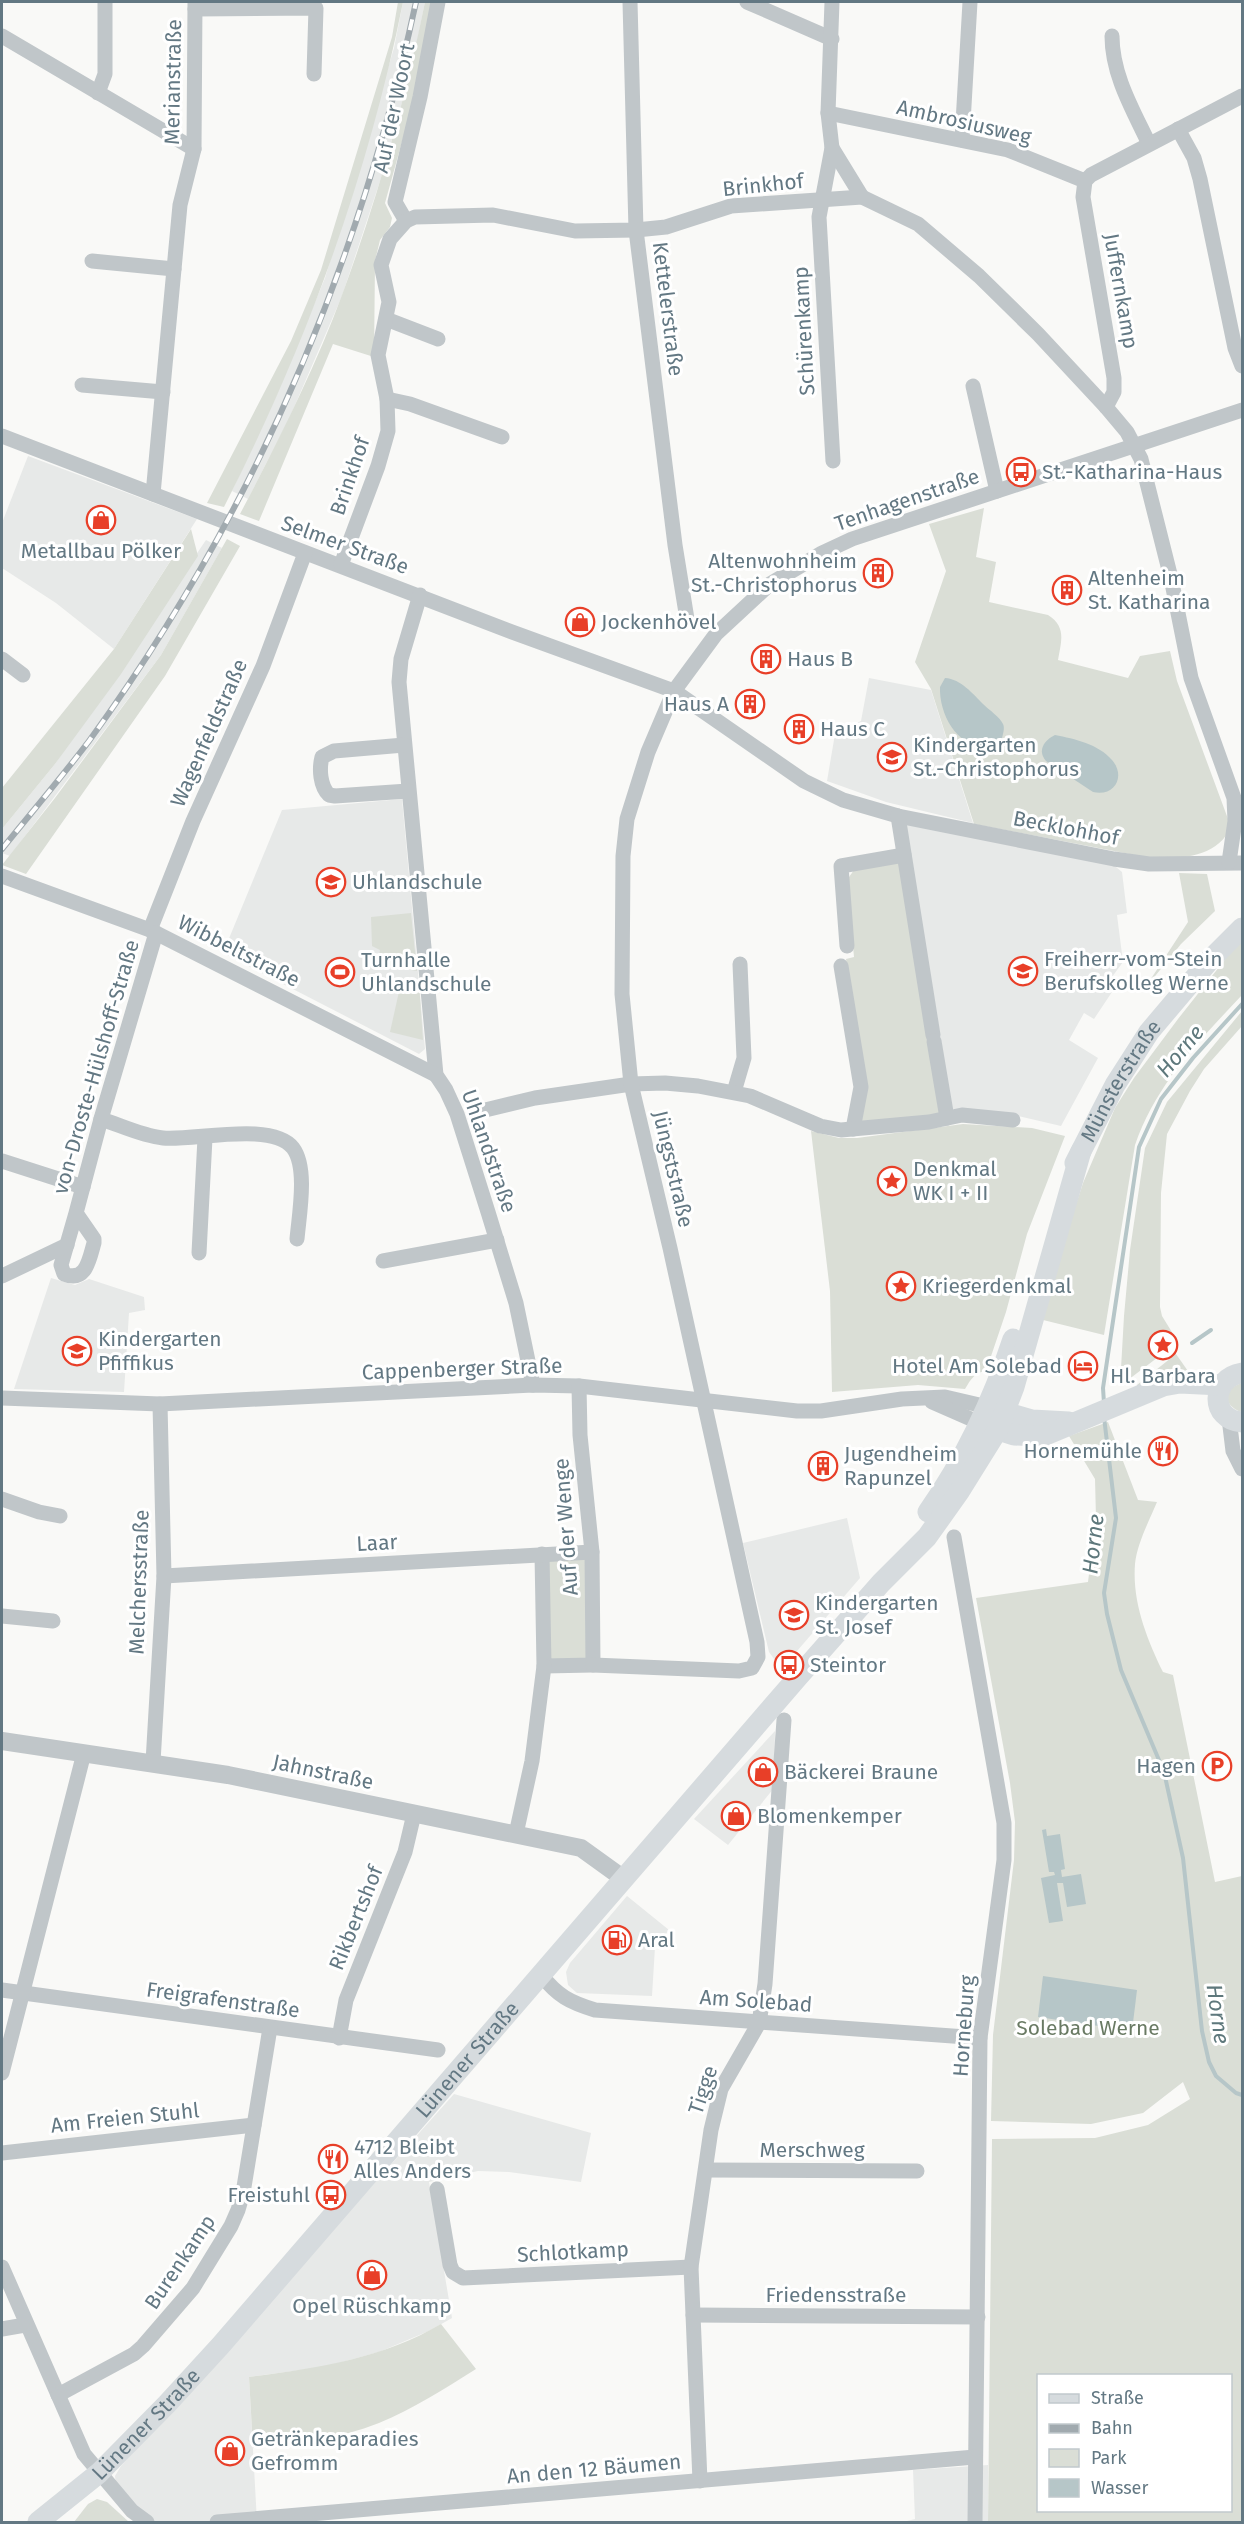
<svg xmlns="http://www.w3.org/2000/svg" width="1244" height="2524" viewBox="0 0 1244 2524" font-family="'Fira Sans',sans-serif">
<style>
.built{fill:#e7e9e8}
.green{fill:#daded6;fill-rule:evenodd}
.water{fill:#b6c6c8}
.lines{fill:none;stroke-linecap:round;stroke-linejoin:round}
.stream{stroke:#b6c6c8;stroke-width:4}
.minor{stroke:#c0c6c9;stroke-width:15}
.tertiary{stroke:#c0c6c9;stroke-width:18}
.secondary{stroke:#d6dbde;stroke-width:21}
.rail-casing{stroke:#a1aaaf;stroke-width:6}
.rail{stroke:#fff;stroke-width:4;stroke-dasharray:11;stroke-linecap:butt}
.labels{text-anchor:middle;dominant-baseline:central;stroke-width:6;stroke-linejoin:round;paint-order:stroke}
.street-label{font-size:21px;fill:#637883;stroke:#fff}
.poi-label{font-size:21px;fill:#637883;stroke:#fff;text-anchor:start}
.park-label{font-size:21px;fill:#697a63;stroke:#fff}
.water-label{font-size:22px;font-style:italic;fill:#5e787c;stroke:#fff}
</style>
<rect width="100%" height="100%" fill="#f9f9f7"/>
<g class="built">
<path d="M403,2H425L413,62L383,172L342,296L289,419L248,499L232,491L274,401L325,278L394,48Z"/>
<path d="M28,456L197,519L114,649L56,603L2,568V523Z"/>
<path d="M206,540L222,548L161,655L10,856L2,853V829L55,764Z"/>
<path d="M869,678L931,690L973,823L886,802L827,781L835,734L861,721Z"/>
<path d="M402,799L425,1049L419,1054L223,953L282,810Z"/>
<path d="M906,824L1110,862L1122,872L1127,913L1117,915L1123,962L1109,981L1116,986L1094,1019L1084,1013L1069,1040L1098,1058L1061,1126L1005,1113L952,1109Z"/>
<path d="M51,1278L75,1285L89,1279L144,1297L145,1310L129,1313L124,1392L14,1389Z"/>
<path d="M847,1518L860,1578L785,1665L777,1663L769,1652L743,1543Z"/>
<path d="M775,1731L774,1788L728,1845L694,1819Z"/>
<path d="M627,1896L669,1930L655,1947L652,1996L577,1993L568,1985L566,1972L570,1963Z"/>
<path d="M454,2094L591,2133L581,2182L509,2172L478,2171L429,2182L452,2318L429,2331L379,2352L324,2367L249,2377L257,2522H146L116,2485L115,2476L121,2466Z"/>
<path d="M988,2465V2522H903L915,2519L913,2470Z"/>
</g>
<g class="green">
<path d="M398,2H403C368,177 305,348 224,507L207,503L291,341L321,270L392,37Z"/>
<path d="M425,2H432L410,113L385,203L392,218L390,227L380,240L375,261L374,357L333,344L259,521L240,514C277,443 314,371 342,295C377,200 405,101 425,2Z"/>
<path d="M984,508L976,557L996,562L989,602L1048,615C1067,627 1061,642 1058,660L1128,678L1140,656L1170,651L1177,681L1231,827C1217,858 1180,859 1150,858L974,824L931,689L915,662L946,571L929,524Z"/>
<path d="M191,529L198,556L121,674L55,764L2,829V788L114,649Z"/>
<path d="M227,539L240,546L165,676L26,874L2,865L55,798L161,655Z"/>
<path d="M904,855L947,1118L859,1124L865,1087L846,959L854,957L847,880L856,867Z"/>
<path d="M1179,873L1207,874L1215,911L1181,944L1143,991L1188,922Z"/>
<path d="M411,913L417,971L378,964L380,950L372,946L371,917Z"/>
<path d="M1242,938V995C1199,1041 1156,1084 1135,1145L1104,1335L1039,1319L1083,1183L1115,1108L1134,1078L1178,1019Z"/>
<path d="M402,978L419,983L423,1040L390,1032Z"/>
<path d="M1242,1011V1026L1204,1069L1190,1091L1167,1134L1161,1193L1160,1307L1162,1316L1178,1342L1120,1386L1124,1316L1130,1250L1145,1148L1167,1102Z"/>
<path d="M963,1124L1032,1128L1065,1136L1027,1234L1006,1312L986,1371C975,1372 971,1379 965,1389L918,1385L832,1392L830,1291L811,1131L839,1138H857Z"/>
<path d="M1176,1354L1190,1374L1137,1387V1385Z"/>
<path d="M1242,1383V1412C1233,1410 1222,1400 1229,1390C1232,1387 1239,1384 1242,1383Z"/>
<path d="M1108,1422L1138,1500L1157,1502C1149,1521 1137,1544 1135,1564C1132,1602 1147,1639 1163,1672L1173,1675L1215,1882L1242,1876V2522H988L992,2139L1095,2138L1148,2125L1190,2099L1183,2082L1143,2113L1091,2124L991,2121L993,2035L1014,1860L1015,1822L1010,1783L976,1598L1088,1582L1096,1518L1095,1479L1069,1436ZM1038,2376H1230V2510H1038Z"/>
<path d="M586,1559L587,1659H551L547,1560Z"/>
<path d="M441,2324L476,2369C444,2389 413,2409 379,2423C339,2439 295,2444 253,2448L249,2377C316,2368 382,2359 441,2324Z"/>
<path d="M97,2499L107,2502L129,2522H74L88,2504Z"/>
</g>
<g class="water">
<path d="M945,678C961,679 973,694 983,704C989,710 1000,717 1003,724C1005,728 1003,734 1002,738C999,745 993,746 986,747C956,747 939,713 940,687Z"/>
<path d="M1055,735C1075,739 1098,744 1112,760C1126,776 1115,797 1093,792L1046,761C1037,751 1044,740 1055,735Z"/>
<path d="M1046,1829L1047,1836L1060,1834L1065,1869L1061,1870L1062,1877L1081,1874L1086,1904L1067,1907L1063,1883H1057L1063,1921L1049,1923L1041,1878L1055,1875L1054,1872H1049L1042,1830Z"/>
<path d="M1043,1976L1137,1990L1132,2031L1038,2017Z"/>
</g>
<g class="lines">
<g class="stream">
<path d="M1192,1343L1211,1330"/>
<path d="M1104,1403L1103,1388L1139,1147L1161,1099L1193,1058L1242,1004"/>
<path d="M1104,1417L1116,1518L1104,1593L1107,1614L1121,1670L1164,1772L1183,1858L1202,2031L1209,2062L1216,2076L1236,2093L1242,2095"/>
</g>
<g class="minor">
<path d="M630,2L636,230L675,545L687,619"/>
<path d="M747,2L832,39"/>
<path d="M832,2L828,113L832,148L819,217L833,461"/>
<path d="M195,9L316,8L314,74"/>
<path d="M2,36L194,149"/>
<path d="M1112,36C1112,75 1133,110 1149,144"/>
<path d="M98,93L105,74V2"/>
<path d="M828,113L1008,150L1085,181"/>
<path d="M1178,129L1194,158L1200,179L1235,348L1242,366"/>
<path d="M962,140L970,2"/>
<path d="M832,148L862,197"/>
<path d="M406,221L395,202L420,97L438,2"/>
<path d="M92,261L174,269"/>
<path d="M386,319L438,339"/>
<path d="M82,385L163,392"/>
<path d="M973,386L997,491"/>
<path d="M387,399L410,404L502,437"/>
<path d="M1106,407L1114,392V378L1083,197L1085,181L1091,175L1242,96"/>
<path d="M2,436L512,632L674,691L804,781L843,800L898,816L1114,859L1149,864L1242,863"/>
<path d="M153,494L180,205L194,149L195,2"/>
<path d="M341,565L378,466L388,431L387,399L378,355L389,302L381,265L390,239L406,221L415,217L493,215L575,231L636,230L666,227L731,206L862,197L918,224L979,276L1038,334L1106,407L1127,432L1141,459L1171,578L1191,678L1234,798L1235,821L1229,862"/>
<path d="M420,595L401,659L399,682L436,1075L446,1090L457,1114L488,1212L516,1303L533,1385"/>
<path d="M2,659L23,675"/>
<path d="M404,745L334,751L322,757C319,769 320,786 329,795L335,796L408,791"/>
<path d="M898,816L933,1035"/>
<path d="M2,876L150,930L436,1075"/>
<path d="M150,930L193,821L263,666L305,553"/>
<path d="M847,946L841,866L904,855"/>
<path d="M841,966L861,1087L853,1129"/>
<path d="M934,1041L947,1118"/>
<path d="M734,1092L744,1058L740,964"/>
<path d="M477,1112L535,1098L631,1084L665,1083L698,1086L750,1096L820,1126L841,1130L929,1122L962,1115L1013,1120"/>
<path d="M101,1119C120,1125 142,1136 163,1138C194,1141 272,1121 293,1148C308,1168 299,1215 297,1239"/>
<path d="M2,1161L83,1187"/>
<path d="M76,1213L61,1265L64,1274C86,1283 89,1260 94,1243V1239L76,1213L101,1119L156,933"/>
<path d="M199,1253L205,1138"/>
<path d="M383,1261L497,1240"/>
<path d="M2,1276L67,1245"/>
<path d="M2,1398L160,1404L533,1385L579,1386L797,1411H821L902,1399L945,1397L988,1407"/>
<path d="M932,1402L980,1423"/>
<path d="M1229,1418L1233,1451L1242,1469"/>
<path d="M2,1499L39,1512L60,1516"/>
<path d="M954,1537L1004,1823V1860L980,2038L975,2522"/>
<path d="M542,1554L544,1666L593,1665L592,1552L580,1435L579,1386"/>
<path d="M164,1576L592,1552"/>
<path d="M2,1616L53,1621"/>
<path d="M593,1665L739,1671L752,1668L758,1657L757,1642L670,1248L631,1084L622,994L623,856L627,819L648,752L674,691L716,634L770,584L822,553L852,539L1242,410"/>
<path d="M153,1762L164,1576L160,1404"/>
<path d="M516,1834L532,1761L544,1666"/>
<path d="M541,1975C558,1996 569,2002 595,2010L980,2038"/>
<path d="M2,1990L438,2050"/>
<path d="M339,2038L346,2000L405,1852L414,1814"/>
<path d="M2,2073L84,1753"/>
<path d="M2,2153L254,2125"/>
<path d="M706,2170L917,2171"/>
<path d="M437,2189L450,2265L453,2272L463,2278L691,2267"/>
<path d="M2,2267L84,2454L132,2511L147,2522"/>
<path d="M693,2315L978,2317"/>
<path d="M2,2329L25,2325"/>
<path d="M58,2395L134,2354L143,2346L193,2288L231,2226L238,2210L243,2193L270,2028"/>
<path d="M700,2481L691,2267L711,2130L721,2089L759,2023L765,1984L784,1720"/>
<path d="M217,2522L975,2457"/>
</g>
<path class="tertiary" d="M2,1741L228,1775L581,1848L624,1879"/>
<g class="secondary">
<path id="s1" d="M1075,1163L1115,1085L1149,1032L1209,961L1242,928"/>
<path d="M1242,1373C1210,1378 1210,1420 1242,1422"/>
<path d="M991,1408L1032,1420L1069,1422"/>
<path d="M986,1426L1014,1435L1043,1436L1163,1386L1180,1383L1221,1385"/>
<path d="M928,1512C965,1459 993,1400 1013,1339"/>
<path id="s2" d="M38,2522L99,2473L167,2404L221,2345L798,1677L881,1583L927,1537L959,1492L997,1431L1014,1387L1081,1151"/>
</g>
<g class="rail-casing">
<path id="rail" d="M2,849C31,813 61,778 89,741C251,518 358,271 416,2"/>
</g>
<use href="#rail" class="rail"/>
</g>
<defs>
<g id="bus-ring" transform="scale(1.5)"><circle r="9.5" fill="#fff" stroke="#e83f28" stroke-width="1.5"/><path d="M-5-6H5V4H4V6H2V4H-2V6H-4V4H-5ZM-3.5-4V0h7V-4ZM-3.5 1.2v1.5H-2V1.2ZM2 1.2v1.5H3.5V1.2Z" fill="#e83f28"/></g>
<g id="shop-ring" transform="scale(1.5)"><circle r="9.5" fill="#fff" stroke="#e83f28" stroke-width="1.5"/><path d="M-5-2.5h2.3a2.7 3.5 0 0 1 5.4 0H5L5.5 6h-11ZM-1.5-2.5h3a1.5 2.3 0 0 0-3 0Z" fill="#e83f28"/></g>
<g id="building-ring" transform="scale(1.5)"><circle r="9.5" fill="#fff" stroke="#e83f28" stroke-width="1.5"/><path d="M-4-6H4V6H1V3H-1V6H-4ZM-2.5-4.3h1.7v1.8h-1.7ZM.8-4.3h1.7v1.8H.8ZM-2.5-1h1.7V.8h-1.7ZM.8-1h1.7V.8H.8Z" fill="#e83f28"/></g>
<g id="school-ring" transform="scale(1.5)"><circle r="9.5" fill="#fff" stroke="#e83f28" stroke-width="1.5"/><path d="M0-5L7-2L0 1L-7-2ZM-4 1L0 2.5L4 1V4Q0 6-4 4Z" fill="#e83f28"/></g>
<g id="stadium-ring" transform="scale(1.5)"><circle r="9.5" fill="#fff" stroke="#e83f28" stroke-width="1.5"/><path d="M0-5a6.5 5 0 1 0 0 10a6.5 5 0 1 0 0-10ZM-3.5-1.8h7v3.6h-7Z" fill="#e83f28"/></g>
<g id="sight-ring" transform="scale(1.5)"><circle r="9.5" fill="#fff" stroke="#e83f28" stroke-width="1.5"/><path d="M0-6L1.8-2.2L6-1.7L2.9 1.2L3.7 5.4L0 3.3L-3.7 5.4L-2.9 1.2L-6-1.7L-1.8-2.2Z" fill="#e83f28"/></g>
<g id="hotel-ring" transform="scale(1.5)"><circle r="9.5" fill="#fff" stroke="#e83f28" stroke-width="1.5"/><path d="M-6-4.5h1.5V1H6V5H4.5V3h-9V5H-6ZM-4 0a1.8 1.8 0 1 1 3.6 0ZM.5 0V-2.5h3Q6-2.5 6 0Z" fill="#e83f28"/></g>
<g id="restaurant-ring" transform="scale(1.5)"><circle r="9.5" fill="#fff" stroke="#e83f28" stroke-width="1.5"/><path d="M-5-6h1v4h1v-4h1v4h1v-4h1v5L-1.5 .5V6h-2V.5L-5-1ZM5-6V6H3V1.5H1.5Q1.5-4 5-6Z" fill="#e83f28"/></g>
<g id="parking-ring" transform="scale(1.5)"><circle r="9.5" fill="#fff" stroke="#e83f28" stroke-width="1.5"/><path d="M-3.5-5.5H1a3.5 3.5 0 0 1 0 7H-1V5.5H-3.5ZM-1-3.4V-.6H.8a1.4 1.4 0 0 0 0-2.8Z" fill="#e83f28"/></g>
<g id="fuel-ring" transform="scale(1.5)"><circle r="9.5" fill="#fff" stroke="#e83f28" stroke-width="1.5"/><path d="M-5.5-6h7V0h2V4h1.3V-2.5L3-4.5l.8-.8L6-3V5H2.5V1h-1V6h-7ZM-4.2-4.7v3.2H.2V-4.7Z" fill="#e83f28"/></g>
</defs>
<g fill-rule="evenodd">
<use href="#bus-ring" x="1021" y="472"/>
<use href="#shop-ring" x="101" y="520"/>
<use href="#building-ring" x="878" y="573"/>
<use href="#building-ring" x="1067" y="590"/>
<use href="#shop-ring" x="580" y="622"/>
<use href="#building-ring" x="766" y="659"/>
<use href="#building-ring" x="750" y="704"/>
<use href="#building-ring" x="799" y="729"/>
<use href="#school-ring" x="892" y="757"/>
<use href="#school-ring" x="331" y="882"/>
<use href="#school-ring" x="1023" y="971"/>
<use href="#stadium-ring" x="340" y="972"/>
<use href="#sight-ring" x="892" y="1181"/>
<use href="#sight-ring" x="901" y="1286"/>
<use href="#sight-ring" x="1163" y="1345"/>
<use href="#school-ring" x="77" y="1351"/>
<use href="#hotel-ring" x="1083" y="1366"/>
<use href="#restaurant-ring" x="1163" y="1451"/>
<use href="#building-ring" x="823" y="1466"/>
<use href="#school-ring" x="794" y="1615"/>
<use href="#bus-ring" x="789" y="1665"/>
<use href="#parking-ring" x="1217" y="1766"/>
<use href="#shop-ring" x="763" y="1772"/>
<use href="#shop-ring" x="736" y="1816"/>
<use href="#fuel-ring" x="617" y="1940"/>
<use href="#restaurant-ring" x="333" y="2159"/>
<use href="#bus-ring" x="331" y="2195"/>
<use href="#shop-ring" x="372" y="2275"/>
<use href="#shop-ring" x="230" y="2451"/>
</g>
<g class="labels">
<g class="street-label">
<text transform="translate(173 82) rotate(-89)">Merianstraße</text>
<text transform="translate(394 108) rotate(-78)">Auf der Woort</text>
<text transform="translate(964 122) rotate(13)">Ambrosiusweg</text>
<text transform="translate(763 185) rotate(-6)">Brinkhof</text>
<text transform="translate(1121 291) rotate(80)">Juffernkamp</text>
<text transform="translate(668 309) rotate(83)">Kettelerstraße</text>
<text transform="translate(804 331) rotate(-93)">Schürenkamp</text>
<text transform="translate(350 476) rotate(-71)">Brinkhof</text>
<text transform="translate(907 500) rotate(-19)">Tenhagenstraße</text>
<text transform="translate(345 545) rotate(20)">Selmer Straße</text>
<text transform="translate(209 733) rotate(-66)">Wagenfeldstraße</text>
<text transform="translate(1066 828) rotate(11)">Becklohhof</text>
<text transform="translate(239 951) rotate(27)">Wibbeltstraße</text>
<text transform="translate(96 1067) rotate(-74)">von-Droste-Hülshoff-Straße</text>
<text stroke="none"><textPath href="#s1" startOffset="94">Münsterstraße</textPath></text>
<text transform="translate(489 1151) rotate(71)">Uhlandstraße</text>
<text transform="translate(673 1169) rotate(77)">Jüngststraße</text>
<text transform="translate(462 1369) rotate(-2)">Cappenberger Straße</text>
<text transform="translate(566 1527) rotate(-94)">Auf der Wenge</text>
<text transform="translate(377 1543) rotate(-3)">Laar</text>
<text transform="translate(139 1582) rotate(-88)">Melchersstraße</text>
<text transform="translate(323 1772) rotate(12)">Jahnstraße</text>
<text transform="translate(356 1918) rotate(-68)">Rikbertshof</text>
<text transform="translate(223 2000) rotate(8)">Freigrafenstraße</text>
<text transform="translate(756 2001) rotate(4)">Am Solebad</text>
<text transform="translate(964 2026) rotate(-86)">Horneburg</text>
<text stroke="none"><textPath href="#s2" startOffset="632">Lünener Straße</textPath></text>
<text transform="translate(703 2090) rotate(-71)">Tigge</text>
<text transform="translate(125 2118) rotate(-6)">Am Freien Stuhl</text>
<text x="812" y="2150">Merschweg</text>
<text transform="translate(573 2252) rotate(-3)">Schlotkamp</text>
<text transform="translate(180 2262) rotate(-56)">Burenkamp</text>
<text x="836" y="2295">Friedensstraße</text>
<text stroke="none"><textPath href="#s2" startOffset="146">Lünener Straße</textPath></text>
<text transform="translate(594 2469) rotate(-5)">An den 12 Bäumen</text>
</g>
<g class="poi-label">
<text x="1042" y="472">St.-Katharina-Haus</text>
<text x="101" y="551" text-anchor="middle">Metallbau Pölker</text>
<text x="857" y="561" text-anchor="end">Altenwohnheim<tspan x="857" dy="24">St.-Christophorus</tspan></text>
<text x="1088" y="578">Altenheim<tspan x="1088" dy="24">St. Katharina</tspan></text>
<text x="601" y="622">Jockenhövel</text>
<text x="787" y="659">Haus B</text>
<text x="729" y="704" text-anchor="end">Haus A</text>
<text x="820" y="729">Haus C</text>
<text x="913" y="745">Kindergarten<tspan x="913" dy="24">St.-Christophorus</tspan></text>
<text x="352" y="882">Uhlandschule</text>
<text x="1044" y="959">Freiherr-vom-Stein<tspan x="1044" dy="24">Berufskolleg Werne</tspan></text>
<text x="361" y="960">Turnhalle<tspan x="361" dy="24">Uhlandschule</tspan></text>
<text x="913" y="1169">Denkmal<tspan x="913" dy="24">WK I + II</tspan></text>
<text x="922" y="1286">Kriegerdenkmal</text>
<text x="98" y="1339">Kindergarten<tspan x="98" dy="24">Pfiffikus</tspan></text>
<text x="1062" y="1366" text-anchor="end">Hotel Am Solebad</text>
<text x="1163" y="1376" text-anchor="middle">Hl. Barbara</text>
<text x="1142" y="1451" text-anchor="end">Hornemühle</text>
<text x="844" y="1454">Jugendheim<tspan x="844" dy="24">Rapunzel</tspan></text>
<text x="815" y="1603">Kindergarten<tspan x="815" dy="24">St. Josef</tspan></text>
<text x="810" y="1665">Steintor</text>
<text x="1196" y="1766" text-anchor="end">Hagen</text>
<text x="784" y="1772">Bäckerei Braune</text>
<text x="757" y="1816">Blomenkemper</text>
<text x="638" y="1940">Aral</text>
<text x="354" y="2147">4712 Bleibt<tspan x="354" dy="24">Alles Anders</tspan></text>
<text x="310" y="2195" text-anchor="end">Freistuhl</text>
<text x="372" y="2306" text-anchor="middle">Opel Rüschkamp</text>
<text x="251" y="2439">Getränkeparadies<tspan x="251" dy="24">Gefromm</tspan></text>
</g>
<g class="park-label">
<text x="1088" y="2028">Solebad Werne</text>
</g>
<g class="water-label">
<text transform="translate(1180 1051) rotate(-50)">Horne</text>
<text transform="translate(1093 1544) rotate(-84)">Horne</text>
<text transform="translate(1218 2014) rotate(82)">Horne</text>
</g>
</g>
<rect width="1244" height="2524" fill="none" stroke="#637883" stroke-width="6"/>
<rect x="1037" y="2374" width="195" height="138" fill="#ffffff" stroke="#c1c9cd" stroke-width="1.5"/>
<rect x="1049" y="2394" width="30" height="9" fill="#d6dbde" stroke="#c1c9cd" stroke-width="1.5"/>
<text x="1091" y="2404" font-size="18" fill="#637883">Straße</text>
<rect x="1049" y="2424" width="30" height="9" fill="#a1aaaf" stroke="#c1c9cd" stroke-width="1.5"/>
<text x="1091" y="2434" font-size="18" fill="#637883">Bahn</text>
<rect x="1049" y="2449" width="30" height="18" fill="#daded6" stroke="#c1c9cd" stroke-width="1.5"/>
<text x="1091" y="2464" font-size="18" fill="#637883">Park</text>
<rect x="1049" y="2479" width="30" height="18" fill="#b6c6c8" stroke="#c1c9cd" stroke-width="1.5"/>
<text x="1091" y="2494" font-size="18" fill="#637883">Wasser</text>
</svg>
